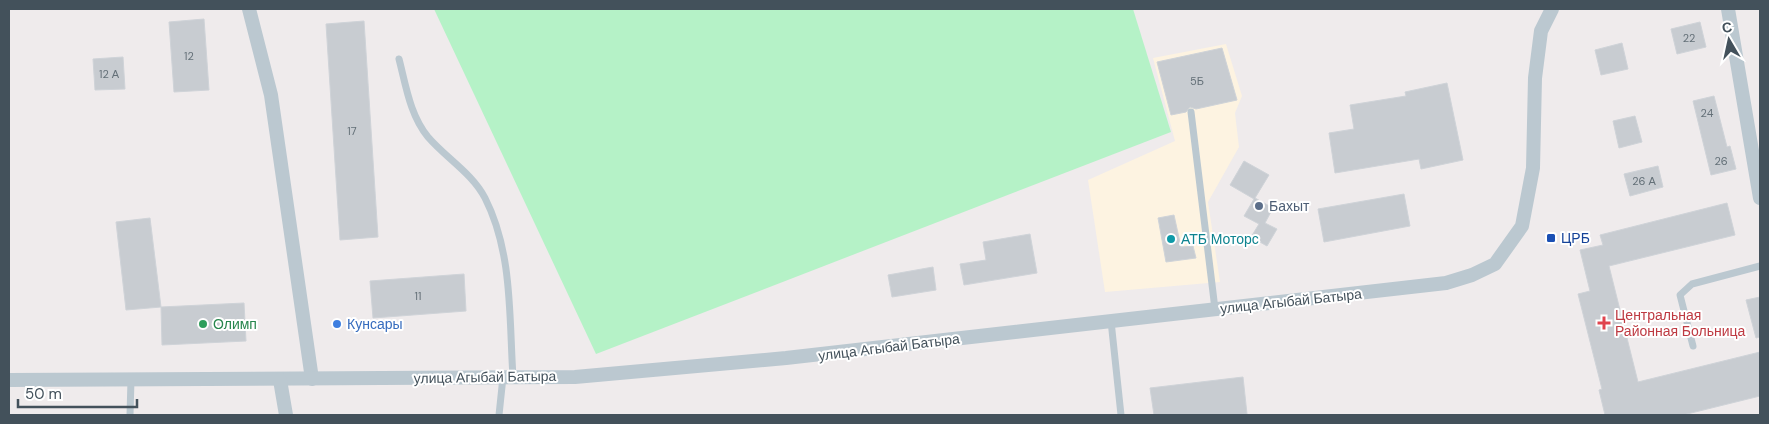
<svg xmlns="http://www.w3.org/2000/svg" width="1769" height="424" viewBox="0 0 1769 424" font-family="'DM Sans',sans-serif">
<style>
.commercial{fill:#fdf3e1}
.green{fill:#b5f2c7}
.building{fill:#c8ccd1;stroke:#cfd3d8}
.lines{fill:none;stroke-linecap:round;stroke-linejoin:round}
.service{stroke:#bbc8d0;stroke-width:7}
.minor{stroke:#bbc8d0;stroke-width:14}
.service-dot{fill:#5c6f8a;stroke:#fff;stroke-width:2}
.transit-dot{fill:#1a4fb4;stroke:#fff;stroke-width:2}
.culture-dot{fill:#0f9aa8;stroke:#fff;stroke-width:2}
.health-dot{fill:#e0444e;stroke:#fff;stroke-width:2}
.leisure-dot{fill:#2e9e5b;stroke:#fff;stroke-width:2}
.shop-dot{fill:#3f7fe0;stroke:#fff;stroke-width:2}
.labels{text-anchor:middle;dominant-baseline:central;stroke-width:4;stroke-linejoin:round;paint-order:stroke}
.number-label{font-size:11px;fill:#647078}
.service-label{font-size:14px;fill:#4e5e75;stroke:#fff;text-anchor:start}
.transit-label{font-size:14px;fill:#164399;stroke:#fff;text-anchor:start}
.culture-label{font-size:14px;fill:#0d838f;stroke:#fff;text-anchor:start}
.street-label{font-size:14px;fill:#43515b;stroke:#fff}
.health-label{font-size:14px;fill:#be3a42;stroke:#fff;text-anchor:start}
.leisure-label{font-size:14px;fill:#27864d;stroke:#fff;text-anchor:start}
.shop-label{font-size:14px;fill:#366cbe;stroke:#fff;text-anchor:start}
</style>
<rect width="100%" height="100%" fill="#efebec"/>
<path class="commercial" d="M1226,44L1242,96L1235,113L1239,147L1208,202L1220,282L1105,292L1088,180L1175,141L1153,58Z"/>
<path class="green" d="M434,9H1133L1171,132L596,354Z"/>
<g class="building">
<path d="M204,19L209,90L174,92L169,22Z"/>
<path d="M364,21L378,237L340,240L326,24Z"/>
<path d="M1700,22L1706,47L1677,54L1671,29Z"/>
<path d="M1622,43L1628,69L1601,75L1595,50Z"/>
<path d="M1222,48L1237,100L1196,109L1190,107L1186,112L1171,115L1157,62Z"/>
<path d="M123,57L125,89L95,90L93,59Z"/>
<path d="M1447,83L1463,160L1421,169L1419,159L1335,173L1329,133L1354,129L1350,105L1406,96L1405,92Z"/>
<path d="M1714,96L1727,147L1730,146L1736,169L1711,175L1693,101Z"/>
<path d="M1635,116L1642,142L1619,148L1613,121Z"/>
<path d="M1244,161L1269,175L1255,198L1273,208L1265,223L1277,229L1267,246L1251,237L1259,224L1244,216L1254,199L1230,185Z"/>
<path d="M1658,166L1663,187L1630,196L1624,174Z"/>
<path d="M1404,194L1410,226L1324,242L1318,209Z"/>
<path d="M1727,203L1735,235L1609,266L1638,382L1760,352V396L1683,415H1605L1599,390L1602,389L1578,294L1590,291L1580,250L1603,245L1600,235Z"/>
<path d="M1174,215L1181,247L1193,246L1196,258L1166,262L1158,218Z"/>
<path d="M150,218L161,307L126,310L116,222Z"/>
<path d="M1030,234L1037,273L964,285L960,264L986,260L983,242Z"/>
<path d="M933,267L936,290L892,297L888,275Z"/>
<path d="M464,274L466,311L373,318L370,281Z"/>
<path d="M1760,297V337L1756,338L1746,300Z"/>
<path d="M244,303L246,341L162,345L161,307Z"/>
<path d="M1243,377L1247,414L1234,415H1154L1150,388Z"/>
</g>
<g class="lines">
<g class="service">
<path d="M399,59C406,86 410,115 428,137C446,158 472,173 485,198C513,253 509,318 513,377"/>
<path d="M1191,112L1215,309"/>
<path d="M1111,321L1121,415"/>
<path d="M1693,346L1680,295L1692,284L1760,266"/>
<path d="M130,415L131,380"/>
<path d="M499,415L503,377"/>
</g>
<g class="minor">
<path d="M249,9L271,95L312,379"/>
<path d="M1728,9L1760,198"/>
<path d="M9,380L575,377L786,358L1446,283L1472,275L1495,264L1522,226L1533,168L1535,78L1541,31L1552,9"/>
<path d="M280,380L286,415"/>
</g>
</g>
<circle class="service-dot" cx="1259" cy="206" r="5"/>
<rect class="transit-dot" x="1546" y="233" width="10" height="10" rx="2.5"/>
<circle class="culture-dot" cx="1171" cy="239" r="5"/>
<path class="health-dot" d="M1601.5 315.5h5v5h5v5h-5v5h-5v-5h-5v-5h5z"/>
<circle class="leisure-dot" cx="203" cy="324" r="5"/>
<circle class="shop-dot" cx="337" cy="324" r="5"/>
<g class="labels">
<g class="number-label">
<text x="1689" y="38">22</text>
<text x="189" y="56">12</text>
<text x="109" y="74">12 А</text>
<text x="1197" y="81">5Б</text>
<text x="1707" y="113">24</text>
<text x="352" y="131">17</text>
<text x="1721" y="161">26</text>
<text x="1644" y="181">26 А</text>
<text x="418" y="296">11</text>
</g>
<g class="service-label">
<text x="1269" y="206">Бахыт</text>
</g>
<g class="transit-label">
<text x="1561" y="238">ЦРБ</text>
</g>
<g class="culture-label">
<text x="1181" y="239">АТБ Моторс</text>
</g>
<g class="street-label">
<text transform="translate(1291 301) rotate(-6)">улица Агыбай Батыра</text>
<text transform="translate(889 347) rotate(-7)">улица Агыбай Батыра</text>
<text transform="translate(485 377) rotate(-1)">улица Агыбай Батыра</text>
</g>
<g class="health-label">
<text x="1615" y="315">Центральная<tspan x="1615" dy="16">Районная Больница</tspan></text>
</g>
<g class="leisure-label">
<text x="213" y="324">Олимп</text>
</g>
<g class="shop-label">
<text x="347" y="324">Кунсары</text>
</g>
</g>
<rect width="1769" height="424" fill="none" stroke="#43515b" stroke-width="20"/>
<g transform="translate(1729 40) rotate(351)" stroke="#ffffff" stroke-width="4" paint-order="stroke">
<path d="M0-4L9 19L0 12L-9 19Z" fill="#43515b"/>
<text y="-8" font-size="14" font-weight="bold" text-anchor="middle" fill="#43515b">С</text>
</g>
<path d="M18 399v8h119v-8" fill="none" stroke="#43515b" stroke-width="2.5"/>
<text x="25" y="399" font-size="15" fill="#43515b" stroke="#ffffff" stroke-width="4" paint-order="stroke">50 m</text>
</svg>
